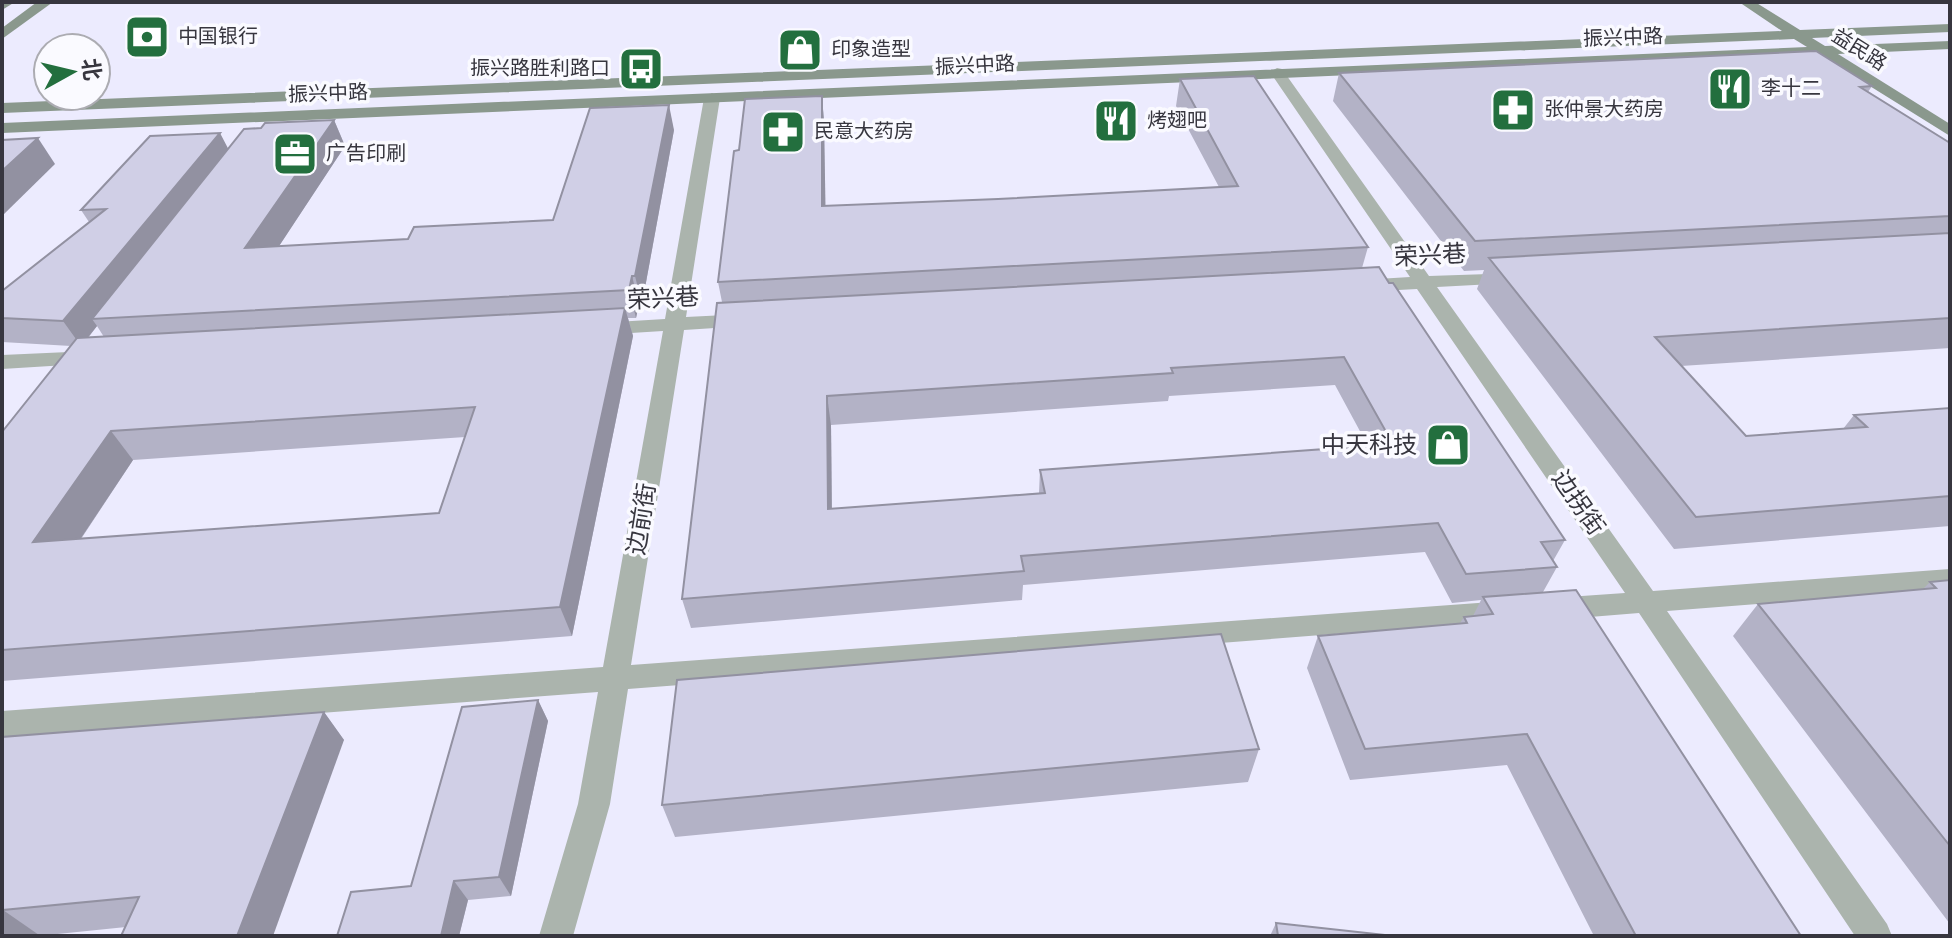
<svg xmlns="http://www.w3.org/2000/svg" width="1952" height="938" viewBox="0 0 1952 938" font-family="'Varela Round','Noto Sans SC',sans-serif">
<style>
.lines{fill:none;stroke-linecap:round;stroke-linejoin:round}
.street{fill:#abb4ad;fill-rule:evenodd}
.secondary{fill:#8a988d;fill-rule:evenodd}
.wall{fill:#b3b2c6;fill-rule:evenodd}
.shaded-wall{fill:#9291a1}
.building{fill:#d0cfe6;stroke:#9291a1;stroke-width:2;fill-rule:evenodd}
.labels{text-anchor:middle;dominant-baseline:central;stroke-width:7;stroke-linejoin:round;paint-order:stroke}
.far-poi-label{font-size:20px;fill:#37363f;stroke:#fafaff;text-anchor:start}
.far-street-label{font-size:20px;fill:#37363f;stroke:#fafaff}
.street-label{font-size:24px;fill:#37363f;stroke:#fafaff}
.poi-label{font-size:24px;fill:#37363f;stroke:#fafaff;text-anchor:end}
</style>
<rect width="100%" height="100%" fill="#ecebfe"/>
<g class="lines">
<g class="street">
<path d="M1277,68L1282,69L1429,276L1519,273L1522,277L1519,281L1512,283L1437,287L1653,591L1950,569V589L1667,611L1887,924L1892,936H1855L1639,613L1553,620L1543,617L1539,609L1543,601L1553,598L1625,593L1417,289L1361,292L1351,286L1361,280L1410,277L1270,72Z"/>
<path d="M712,93L720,98L686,317L746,314L756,320L746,326L684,330L631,665L1505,601L1515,604L1519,612L1515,620L628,689L610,804L573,936H539L578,804L598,692L2,737V711L603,667L663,331L599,335L589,329L599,323L665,319L704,98Z"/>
<path d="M91,351L99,353L102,358L99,363L2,369V355Z"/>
</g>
<g class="secondary">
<path d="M2,2H15L2,10Z"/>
<path d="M37,2H53L2,39V28Z"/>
<path d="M1739,2H1755L1800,30L1950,24V32L1812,38L1825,46L1950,41V49L1838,54L1950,124V136L1820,55L2,133V123L1807,47L1794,39L2,113V103L1782,31Z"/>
</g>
</g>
<g class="wall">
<path d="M1339,73L1872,86L1868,92L1950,143V348L1681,366L1746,436L1843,429L1854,415L1950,408V526L1674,549L1477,289L1484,270L1464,271L1333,101Z"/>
<path d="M1180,79L1368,247L1362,268L1565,540L1553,561L1557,567L1543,592L1801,936H1594L1507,765L1350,780L1307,668L1318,636L1460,623L1464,617L1473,616L1481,600L1452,603L1425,552L1023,585L1022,600L691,628L682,599L722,302L718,282L739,150L822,96L824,122L825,206L998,199L1219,187L1176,106ZM1335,385L1368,446L1040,470L1039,493L832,509L831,425L1168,401L1169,396Z"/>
<path d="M334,120L345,146L279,246L408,239L553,220L674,130L642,304H639L636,318H628L633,336L572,636L2,681V432L71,346L2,342V291L89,222L81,210L228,149L261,128ZM97,326L104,337L88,338ZM465,437L439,513L81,539L133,460Z"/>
<path d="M1950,580V924L1733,636L1758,604L1923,589L1930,582Z"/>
<path d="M538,700L548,721L511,896L468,900L459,936H337L411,886Z"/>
<path d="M324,712L344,740L126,927L38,936H2V737Z"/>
<path d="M1259,749L1248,782L675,837L662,805Z"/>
<path d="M1276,923L1394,936H1270Z"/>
</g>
<g class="shaded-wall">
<path d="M822,96L824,122L826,235L822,206Z"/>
<path d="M669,105L674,130L642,304L635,276Z"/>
<path d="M334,120L345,146L260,275L245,248Z"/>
<path d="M220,133L232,156L92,319L97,326L81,346L63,321Z"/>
<path d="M38,138L55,164L2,216V171Z"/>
<path d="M632,276L639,304L636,318L629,290Z"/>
<path d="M625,308L633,336L572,636L560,607Z"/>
<path d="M827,396L831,425L832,538L828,509Z"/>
<path d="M111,431L133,460L59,571L33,542Z"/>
<path d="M538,700L548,721L511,896L499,877Z"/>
<path d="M324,712L344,740L273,936H237Z"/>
<path d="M454,881L468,900L459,936H441Z"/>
<path d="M3,910L39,935L38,936H2V912Z"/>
</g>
<g class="building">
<path d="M1816,51L1872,86L1860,87L1950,143V216L1475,241L1339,73Z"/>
<path d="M1254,76L1368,247L718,282L734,151L739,150L745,99L822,96V206L998,199L1238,186L1180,79Z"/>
<path d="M669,105L635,276H632L629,290L92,319L244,129L261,128L265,123L334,120L245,248L408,239L414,227L553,220L590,108Z"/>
<path d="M220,133L63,321L2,318V291L106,209L81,210L150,136Z"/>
<path d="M38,138L2,171V140Z"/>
<path d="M1950,233V318L1655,337L1746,436L1867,427L1854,415L1950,408V496L1696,517L1489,258Z"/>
<path d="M1379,267L1389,283H1393L1565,540L1541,542L1557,567L1466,574L1438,523L1021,556L1024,571L682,599L717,303ZM1344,357L1393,444L1040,470L1045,493L828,509L827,396L1173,373L1171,368Z"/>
<path d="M625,308L560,607L2,650V432L77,338ZM475,407L439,513L33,542L111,431Z"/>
<path d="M1950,580V846L1758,604L1936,588L1930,582Z"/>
<path d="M1576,590L1801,936H1636L1527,734L1365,749L1318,636L1467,623L1464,617L1493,614L1483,597Z"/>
<path d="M1221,634L1259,749L662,805L677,680Z"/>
<path d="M538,700L499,877L454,881L441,936H337L351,892L411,886L462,707Z"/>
<path d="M324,712L237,936H121L139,897L3,910L2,912V737Z"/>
<path d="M1276,923L1394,936H1278Z"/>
</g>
<defs>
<g id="bank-square" transform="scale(2.3)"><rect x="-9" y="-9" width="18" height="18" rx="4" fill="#236f3e" stroke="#fafaff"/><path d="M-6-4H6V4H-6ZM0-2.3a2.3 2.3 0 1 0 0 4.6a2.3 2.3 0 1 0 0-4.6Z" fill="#fff"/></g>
<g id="shop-square" transform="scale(2.3)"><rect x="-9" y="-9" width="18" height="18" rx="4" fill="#236f3e" stroke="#fafaff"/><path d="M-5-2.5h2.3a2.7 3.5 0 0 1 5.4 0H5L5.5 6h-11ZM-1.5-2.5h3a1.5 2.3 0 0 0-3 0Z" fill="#fff"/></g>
<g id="bus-square" transform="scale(2.3)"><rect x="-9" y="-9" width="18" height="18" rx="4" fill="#236f3e" stroke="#fafaff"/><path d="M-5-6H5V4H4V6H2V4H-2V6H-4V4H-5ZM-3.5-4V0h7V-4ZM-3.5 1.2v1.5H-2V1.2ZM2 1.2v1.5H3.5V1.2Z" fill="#fff"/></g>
<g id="restaurant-square" transform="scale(2.3)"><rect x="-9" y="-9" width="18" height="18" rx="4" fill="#236f3e" stroke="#fafaff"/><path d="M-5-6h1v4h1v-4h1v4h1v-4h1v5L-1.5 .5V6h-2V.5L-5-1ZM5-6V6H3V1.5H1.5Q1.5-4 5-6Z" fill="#fff"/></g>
<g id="pharmacy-square" transform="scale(2.3)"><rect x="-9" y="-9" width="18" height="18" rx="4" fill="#236f3e" stroke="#fafaff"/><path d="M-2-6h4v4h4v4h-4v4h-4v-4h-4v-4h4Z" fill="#fff"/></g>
<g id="office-square" transform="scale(2.3)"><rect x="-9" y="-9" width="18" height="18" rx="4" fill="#236f3e" stroke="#fafaff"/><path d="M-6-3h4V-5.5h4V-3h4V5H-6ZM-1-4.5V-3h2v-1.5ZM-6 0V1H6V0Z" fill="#fff"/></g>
</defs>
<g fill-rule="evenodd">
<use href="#bank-square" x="147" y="37"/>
<use href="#shop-square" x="800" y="50"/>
<use href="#bus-square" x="641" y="69"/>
<use href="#restaurant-square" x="1730" y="89"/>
<use href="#pharmacy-square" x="1513" y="110"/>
<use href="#restaurant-square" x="1116" y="121"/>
<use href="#pharmacy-square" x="783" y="132"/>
<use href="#office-square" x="295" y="154"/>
<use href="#shop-square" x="1448" y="445"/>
</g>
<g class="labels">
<g class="far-poi-label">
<text x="178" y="37">中国银行</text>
<text x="831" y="50">印象造型</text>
<text x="610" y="69" text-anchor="end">振兴路胜利路口</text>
<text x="1761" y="89">李十二</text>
<text x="1544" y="110">张仲景大药房</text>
<text x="1147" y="121">烤翅吧</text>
<text x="814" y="132">民意大药房</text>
<text x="326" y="154">广告印刷</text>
</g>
<g class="far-street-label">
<text transform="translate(1623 38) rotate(-2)">振兴中路</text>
<text transform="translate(1859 50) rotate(32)">益民路</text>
<text transform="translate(975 66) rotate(-3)">振兴中路</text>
<text transform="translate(328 94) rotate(-2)">振兴中路</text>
</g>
<g class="street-label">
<text transform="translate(1430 256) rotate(-3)">荣兴巷</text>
<text transform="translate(663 299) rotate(-3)">荣兴巷</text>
<text transform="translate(1578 503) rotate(55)">边拐街</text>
<text transform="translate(642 519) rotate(-81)">边前街</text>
</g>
<g class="poi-label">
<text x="1417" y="445">中天科技</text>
</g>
</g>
<rect width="1952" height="938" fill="none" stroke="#37363f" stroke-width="8"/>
<g transform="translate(72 72) rotate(82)"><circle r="38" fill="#fafaff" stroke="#acacb2" stroke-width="2"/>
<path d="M0-6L14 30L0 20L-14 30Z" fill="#236f3e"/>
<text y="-12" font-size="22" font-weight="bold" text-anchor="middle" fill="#37363f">北</text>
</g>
</svg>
